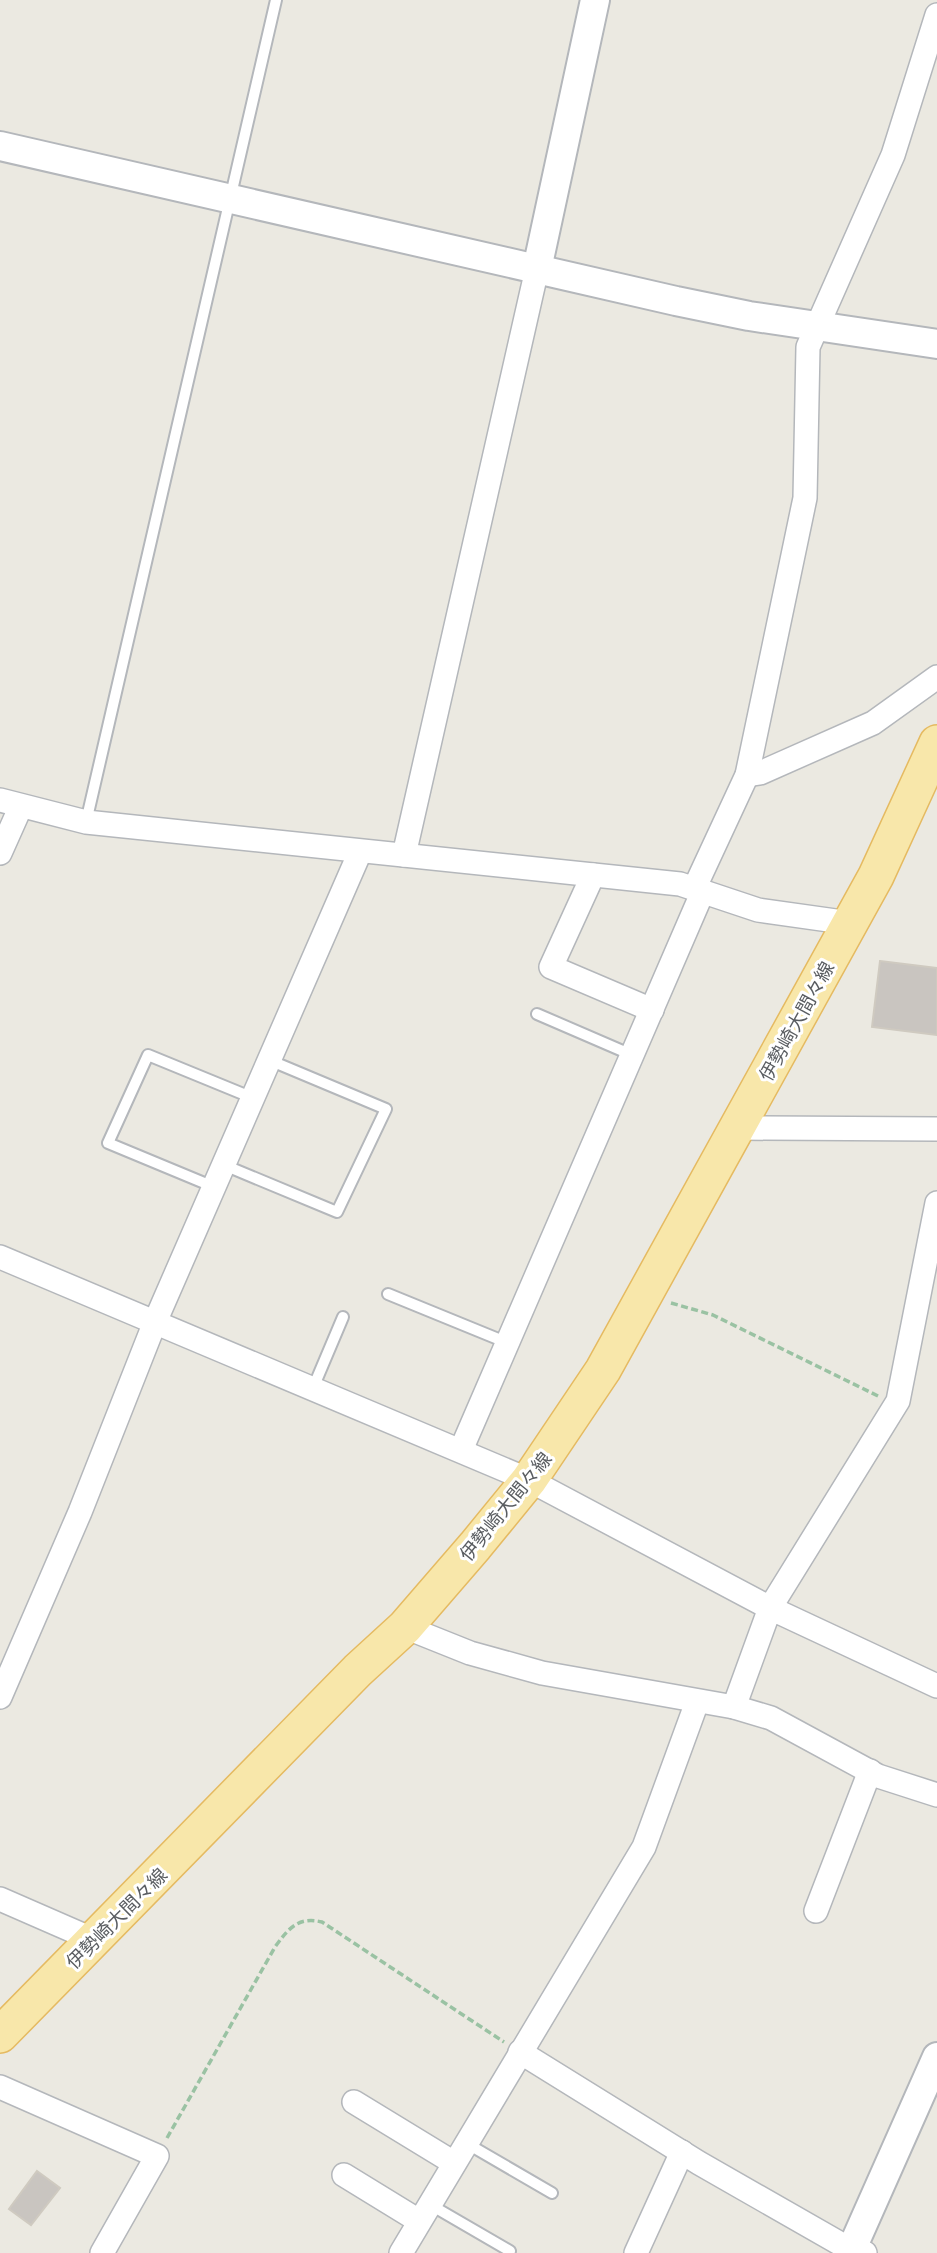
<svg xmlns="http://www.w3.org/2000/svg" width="937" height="2253" viewBox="0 0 937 2253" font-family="Lato,'Noto Sans JP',sans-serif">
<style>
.building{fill:#c9c5c0;stroke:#cfcac0;stroke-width:2}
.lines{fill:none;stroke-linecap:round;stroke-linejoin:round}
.service-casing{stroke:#b4b7bb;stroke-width:14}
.minor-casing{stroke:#b4b7bb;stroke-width:26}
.tertiary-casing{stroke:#b4b7bb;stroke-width:32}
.primary-casing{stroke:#e5ba61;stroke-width:38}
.path{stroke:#9ac2a3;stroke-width:3.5;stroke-dasharray:7 3.5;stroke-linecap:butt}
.service{stroke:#fff;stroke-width:10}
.minor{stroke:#fff;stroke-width:23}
.tertiary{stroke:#fff;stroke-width:28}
.primary{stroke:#f8e7aa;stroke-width:35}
.labels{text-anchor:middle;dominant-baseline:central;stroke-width:6;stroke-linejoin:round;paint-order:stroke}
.street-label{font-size:19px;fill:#5a5d61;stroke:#fff}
</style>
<rect width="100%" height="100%" fill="#ebe9e1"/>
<g class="building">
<path d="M880,961L937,968V1035L872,1027Z"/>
<path d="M37,2171L60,2188L31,2225L9,2209Z"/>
</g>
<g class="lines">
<g class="service-casing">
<g id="service">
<path d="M86,822L276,0"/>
<path d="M537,1014L632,1055"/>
<path d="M224,1165L337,1212L386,1109L269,1060"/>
<path d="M214,1187L108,1143L148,1055L253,1098"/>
<path d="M388,1294L508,1343"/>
<path d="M313,1388L343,1317"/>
<path d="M466,2143L552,2193"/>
<path d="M429,2204L510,2251"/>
</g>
</g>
<g class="minor-casing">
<g id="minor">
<path d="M747,775L760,773L873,723L937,677"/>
<path d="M0,800L86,822L680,884L758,910L850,923"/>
<path d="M0,853L21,806"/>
<path d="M404,855L537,269"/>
<path d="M593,875L551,967L652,1010"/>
<path d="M695,887L747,775L805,498L808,347L893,155L937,15"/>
<path d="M738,1128L937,1129"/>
<path d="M0,1257L529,1480L770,1608L898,1401L937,1203"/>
<path d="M461,1450L703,891"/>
<path d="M405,1627L470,1653L542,1673L734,1707L771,1718L878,1776L937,1795"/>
<path d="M0,1697L80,1512L155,1322L360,852"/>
<path d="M734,1707L770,1608L937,1686"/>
<path d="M0,1899L94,1940"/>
<path d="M816,1911L870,1771"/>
<path d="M520,2052L699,2163L839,2243L865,2253"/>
<path d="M0,2087L157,2156L102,2253"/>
<path d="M354,2102L454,2163"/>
<path d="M344,2175L419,2221"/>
<path d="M401,2253L644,1847L697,1702"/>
<path d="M636,2253L682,2152"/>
</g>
</g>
<g class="tertiary-casing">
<g id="tertiary">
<path d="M0,146L676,301L749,316L937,344"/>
<path d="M537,269L595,0"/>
<path d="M850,2253L937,2057"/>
</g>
</g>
<g class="primary-casing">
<path id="primary" d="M0,2035L358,1670L405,1627L475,1546L529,1480L603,1370L876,876L937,743"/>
</g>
<g class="path">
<path d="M671,1303L713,1315L878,1396"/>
<path d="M167,2138L275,1947C288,1929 298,1916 322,1922L504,2042"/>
</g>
<use href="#service" class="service"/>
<use href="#minor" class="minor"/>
<use href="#tertiary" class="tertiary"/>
<use href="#primary" class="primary"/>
</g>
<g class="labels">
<g class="street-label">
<text transform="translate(796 1021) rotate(-61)">伊勢崎大間々線</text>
<text transform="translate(505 1506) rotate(-51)">伊勢崎大間々線</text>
<text transform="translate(116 1918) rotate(-45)">伊勢崎大間々線</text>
</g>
</g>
</svg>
